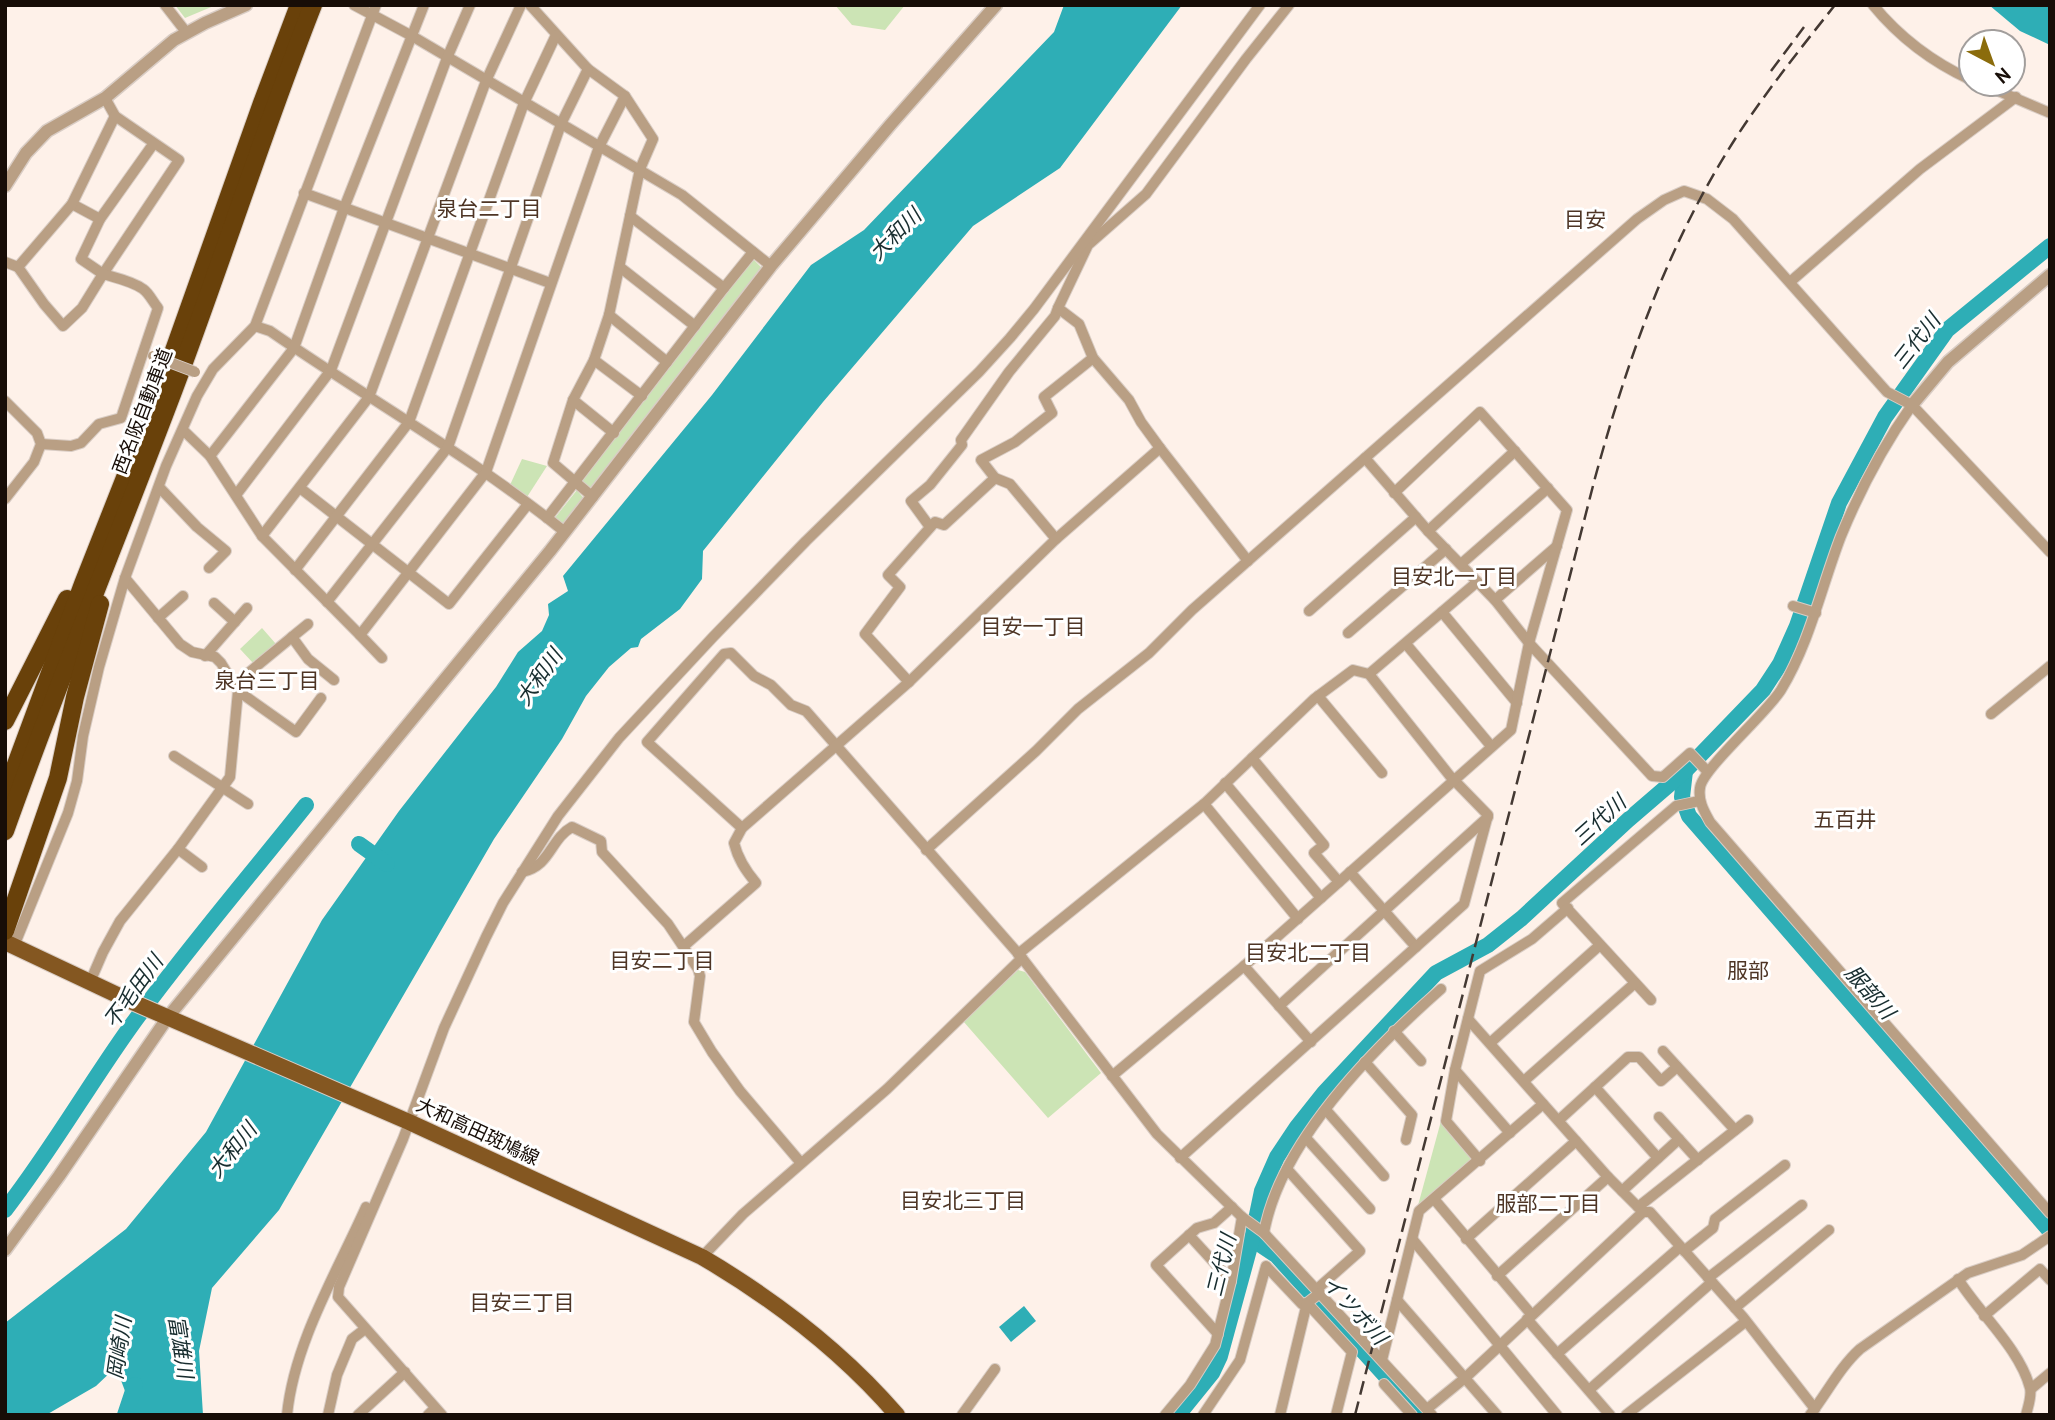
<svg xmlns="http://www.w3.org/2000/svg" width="2055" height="1420" viewBox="0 0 2055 1420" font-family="'PT Sans','Noto Sans JP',sans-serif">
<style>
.green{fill:#cce4b5}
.water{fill:#2eaeb6}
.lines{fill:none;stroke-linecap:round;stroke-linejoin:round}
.river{stroke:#2eaeb6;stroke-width:16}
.minor-casing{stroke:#d9cdc5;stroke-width:12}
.tertiary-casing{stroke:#d9cdc5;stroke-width:15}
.primary-casing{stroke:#d9cdc5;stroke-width:18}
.motorway-casing{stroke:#d9cdc5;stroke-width:20}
.minor{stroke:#b99f84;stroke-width:10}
.tertiary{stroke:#b99f84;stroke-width:12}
.primary{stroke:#845721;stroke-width:16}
.motorway{stroke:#69410a;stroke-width:18}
.rail{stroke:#443933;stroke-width:2.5;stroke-dasharray:14 7;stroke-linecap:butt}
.minor-bridge-casing{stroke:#d9cdc5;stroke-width:12;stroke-linecap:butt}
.minor-bridge{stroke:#b99f84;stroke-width:10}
.labels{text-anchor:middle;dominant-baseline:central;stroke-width:6;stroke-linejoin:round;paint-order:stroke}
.street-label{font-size:19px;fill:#170d07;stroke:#fff}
.neighbourhood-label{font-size:21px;fill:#4e3525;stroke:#fff}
.water-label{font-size:21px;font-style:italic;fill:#182d2f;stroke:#fff}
</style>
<rect width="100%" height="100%" fill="#fef1e9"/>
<g class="green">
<path d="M175,5H216L185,18Z"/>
<path d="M835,5H905L885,30L852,25Z"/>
<path d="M752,258L761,267V271L594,489L589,490L581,483Z"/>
<path d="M522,459L547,466L527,497L510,485Z"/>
<path d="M577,490L585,500L566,524L562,525L554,519Z"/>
<path d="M262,628L276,644L253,663L240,649Z"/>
<path d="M1018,970L1025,972L1101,1073L1048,1118L963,1021Z"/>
<path d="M1441,1121L1475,1161L1417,1209Z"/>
</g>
<g class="water">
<path d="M1064,5H1182L1060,168L973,226L823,402L703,551L702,579L680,609L641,639L638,647L631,648L609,667L586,696L562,739L494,839L279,1210L212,1288L199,1351L203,1415H134L116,1367L96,1386L46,1415H5V1323L126,1229L206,1132L322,920L399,811L496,687L518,652L542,631L549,615L548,604L568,591L563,576L712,395L811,265L864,230L1054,32Z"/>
<path d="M1989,5H2050V45L2020,31Z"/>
<path d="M1024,1306L1036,1321L1011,1342L999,1327Z"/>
</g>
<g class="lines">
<g class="river">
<path d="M1685,771L1682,797L1689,816L2050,1231"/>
<path d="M359,844L387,864"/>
<path d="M5,1210C51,1151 88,1086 131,1026C186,950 248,878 306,805"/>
<path d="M1252,1239L1276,1255L1421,1415"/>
<path d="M125,1415L135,1385"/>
<path d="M1178,1415L1212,1373L1220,1356L1252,1239L1262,1191L1277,1157L1297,1127L1324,1093L1436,973L1488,945L1522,918L1628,820L1685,771L1763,690L1780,664L1797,626L1839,503L1885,417L1947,330L2050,246"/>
</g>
<g class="minor-casing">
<g id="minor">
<path d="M165,5L186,32"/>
<path d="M354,5L412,36L682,195L771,266"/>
<path d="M530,5L588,69L625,96L653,139L640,169L609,315L594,360L573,400L553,463L593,497"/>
<path d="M1873,5C1900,38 1932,62 1971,80"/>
<path d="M1982,84L2050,113"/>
<path d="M105,98L115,116L179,160L103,274L81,259L100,219L154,143"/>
<path d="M304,193L550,283"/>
<path d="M72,204L100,219"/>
<path d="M630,216L724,288"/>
<path d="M5,262L18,267L72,204L115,116"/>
<path d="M18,267L44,304L63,326L82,308L103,274C116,278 132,281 143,289C149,293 153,302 158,308L121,418L99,424L81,443L71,446L41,444"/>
<path d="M621,268L695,326"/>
<path d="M1790,282L1920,169L2016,97"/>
<path d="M609,315L667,362"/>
<path d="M255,326L270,331C368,399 472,457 565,532"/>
<path d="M594,360L642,396"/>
<path d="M573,400L614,433"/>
<path d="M5,401L37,433L41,444L34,462L5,499"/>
<path d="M1912,405C1883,446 1860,490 1841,536C1821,588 1810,642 1781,690C1766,714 1702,769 1700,788C1698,801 1704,811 1710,822L2050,1213"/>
<path d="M183,430L210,456L262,536L360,635L486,472L599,147L625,96"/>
<path d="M210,456L294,348L344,208L424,5"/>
<path d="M1365,458L1428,531L1495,600L1529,643L1652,776L1663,777L1690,753L1707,771"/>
<path d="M159,487L197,527L226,551L209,568"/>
<path d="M300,488L449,604L528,504"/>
<path d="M236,495L331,370L447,58L470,5"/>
<path d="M547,518L724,288L753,252"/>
<path d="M930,527L911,501L930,485L962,445L961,440L1009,372L1055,316L1058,308"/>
<path d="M1428,531L1515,451"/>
<path d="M262,536L369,397L486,81L521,5"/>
<path d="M1056,539L1010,484L995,478L981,460L1015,442L1052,413L1044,397L1093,358"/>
<path d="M1248,561L1160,448L1141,422L1129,400L1093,358L1079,324L1058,308L1088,245L1146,194L1246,59L1289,5"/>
<path d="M1461,564L1548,488"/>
<path d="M295,570L409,422L524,103L556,35"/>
<path d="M125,578L180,644L192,652L215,657L221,663L238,691L296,732L321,698"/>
<path d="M1495,600L1557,546"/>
<path d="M327,602L448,447L561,124L588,69"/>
<path d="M214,603L235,622"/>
<path d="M1793,606L1816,613"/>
<path d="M1309,611L1416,517"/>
<path d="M1442,612L1517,703"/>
<path d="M158,618L183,596"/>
<path d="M1348,633L1446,549"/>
<path d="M360,635L382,658"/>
<path d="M292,637L308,624"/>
<path d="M1406,644L1491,746"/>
<path d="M205,656L247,608"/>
<path d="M1369,674L1477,582"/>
<path d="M909,682L865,634L900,587L888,575L935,522L944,525L995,478"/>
<path d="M235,684L292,637L308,659L334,680"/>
<path d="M1318,696L1382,773"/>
<path d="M1991,714L2050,666"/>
<path d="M174,756L248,804"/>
<path d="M1252,758L1324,845L1314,853L1339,882"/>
<path d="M1225,783L1321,898"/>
<path d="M1204,804L1298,919"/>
<path d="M742,828L647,742L724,654L731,653L754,676L771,685L791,705L806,711L1022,958L1157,1134L1242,1217L1264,1233L1432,1415"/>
<path d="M178,849L202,867"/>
<path d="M926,850L1036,751L1078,709L1149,653L1192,610L1637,219L1664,200L1684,191L1707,199L1733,219L1887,392L1912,405L2050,552"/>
<path d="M522,872C551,866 550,839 572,827L601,841L602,852L668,924L698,969L700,976L694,1022L712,1052L740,1091L801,1163"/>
<path d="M1350,872L1416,947"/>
<path d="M14,946L68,813L77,781L83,736L99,667L125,578L166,466L197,396L213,369L255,326L376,5"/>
<path d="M684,946L756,883C745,870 738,859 734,843L742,828L909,682L1056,539L1160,448"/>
<path d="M1018,954L1204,804L1314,699L1353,670L1369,674L1450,776L1488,815L1464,904L1180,1158"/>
<path d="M1244,966L1311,1042"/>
<path d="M90,982L103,952L120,921L178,849L230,777L238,691"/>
<path d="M1651,1000L1562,903L1676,806L1699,801"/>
<path d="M1279,1006L1488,817"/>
<path d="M1468,1019L1608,1177L1643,1212H1650L1743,1317L1815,1409"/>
<path d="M1394,1031L1421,1061"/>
<path d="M1490,1043L1600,945"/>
<path d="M1663,1051L1735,1130"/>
<path d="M1365,1062L1412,1115L1406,1140"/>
<path d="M1455,1070L1510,1133"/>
<path d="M1112,1076L1244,966L1511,730L1529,643L1567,510L1480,412L1394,493"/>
<path d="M1524,1081L1635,983"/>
<path d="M1595,1087L1658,1158"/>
<path d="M1326,1110L1384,1176"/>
<path d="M1659,1117L1698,1160"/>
<path d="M1559,1120L1628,1057H1639L1661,1081L1677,1067"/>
<path d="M1306,1138L1370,1209"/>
<path d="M1480,1161L1446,1121L1455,1070L1480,971L1532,939L1568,908"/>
<path d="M1287,1169L1360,1251L1317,1289"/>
<path d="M1622,1191L1679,1139"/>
<path d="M1434,1199L1531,1314"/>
<path d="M1638,1207L1748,1120"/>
<path d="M1264,1233C1280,1142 1374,1048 1441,989"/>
<path d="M1189,1235L1231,1281"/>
<path d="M1466,1239L1576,1141"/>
<path d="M1413,1240L1557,1415"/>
<path d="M1684,1251L1713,1228L1715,1219L1785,1165"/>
<path d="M702,1257L743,1214L887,1089L1022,958"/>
<path d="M1497,1276L1608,1177"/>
<path d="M1708,1278L1802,1205"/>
<path d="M1958,1279C1979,1313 2020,1349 2030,1388C2032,1397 2028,1406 2026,1415"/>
<path d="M1397,1300L1497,1415"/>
<path d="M1735,1308L1829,1230"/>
<path d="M1984,1316L2040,1269L2050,1280"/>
<path d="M1527,1319L1610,1415"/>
<path d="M1218,1334L1156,1265L1197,1228L1214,1223L1232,1207"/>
<path d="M1557,1354L1680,1247"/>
<path d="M1382,1360L1419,1211L1543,1104"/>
<path d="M1384,1384L1412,1415"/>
<path d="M2031,1389L2050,1373"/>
<path d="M1589,1390L1712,1282"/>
<path d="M1427,1409L1465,1378L1643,1212"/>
<path d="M287,1415C294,1343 337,1272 366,1207"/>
<path d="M328,1415L337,1375L352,1339L365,1329"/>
<path d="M358,1415L405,1372"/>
<path d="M428,1415L435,1408"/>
<path d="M442,1415L338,1297L339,1287L403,1139L444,1028L486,937L503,903L558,816L619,738L713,637L806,541L979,372L1010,338L1034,309L1260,5"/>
<path d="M962,1415L995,1369"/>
<path d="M1165,1415L1190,1385L1215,1345L1231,1281L1242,1217"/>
<path d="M1203,1415L1240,1360L1266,1266L1302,1304L1307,1303L1352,1352L1336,1415"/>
<path d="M1280,1415L1307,1303L1320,1293"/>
<path d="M1626,1415L1745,1322"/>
<path d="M1810,1415C1827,1393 1840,1367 1860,1349L1968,1273L2022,1255L2050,1236"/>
</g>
</g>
<g class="tertiary-casing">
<g id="tertiary">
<path d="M5,186L26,153L47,131L105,98L174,40L205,23L246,5"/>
<path d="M1912,405L1948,362L2050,275"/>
<path d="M5,1250L59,1176L168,1017L550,551L771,266L891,124L996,5"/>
</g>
</g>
<g class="primary-casing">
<path id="primary" d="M5,942L130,1001L409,1122L702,1257C775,1300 841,1350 897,1415"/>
</g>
<g class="motorway-casing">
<g id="motorway">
<path d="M5,721L67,599"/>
<path d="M5,794L83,584L162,384L262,103L299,5"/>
<path d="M5,831C58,682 118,537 174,389C222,262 263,132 313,5"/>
<path d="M5,931L58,778L75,697L100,604"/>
</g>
</g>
<use href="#minor" class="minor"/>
<use href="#tertiary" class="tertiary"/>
<use href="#primary" class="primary"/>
<use href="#motorway" class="motorway"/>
<g class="rail">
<path d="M1771,71L1804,27"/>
<path d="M1355,1415L1595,478C1629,354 1672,232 1745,124C1773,83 1804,44 1835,5"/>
</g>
<g class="minor-bridge-casing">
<path id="minor-bridge" d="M153,356L195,372"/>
</g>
<use href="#minor-bridge" class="minor-bridge"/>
</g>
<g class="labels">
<g class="street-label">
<text transform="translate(142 411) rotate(-69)">西名阪自動車道</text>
<text transform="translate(478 1131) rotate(25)">大和高田斑鳩線</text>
</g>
<g class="neighbourhood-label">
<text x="489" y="208">泉台二丁目</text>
<text x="1585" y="219">目安</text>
<text x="1454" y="576">目安北一丁目</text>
<text x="1033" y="626">目安一丁目</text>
<text x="267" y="680">泉台三丁目</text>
<text x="1845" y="819">五百井</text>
<text x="1308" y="952">目安北二丁目</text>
<text x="662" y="960">目安二丁目</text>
<text x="1748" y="970">服部</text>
<text x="963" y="1200">目安北三丁目</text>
<text x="1548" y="1203">服部二丁目</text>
<text x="522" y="1302">目安三丁目</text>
</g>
<g class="water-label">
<text transform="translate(895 234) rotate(-45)">大和川</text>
<text transform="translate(1916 341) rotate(-52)">三代川</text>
<text transform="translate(539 677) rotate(-55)">大和川</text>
<text transform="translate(1599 820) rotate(-42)">三代川</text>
<text transform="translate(133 991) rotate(-54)">不毛田川</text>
<text transform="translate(1870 992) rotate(49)">服部川</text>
<text transform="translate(232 1150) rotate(-51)">大和川</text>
<text transform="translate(1221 1265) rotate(-76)">三代川</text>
<text transform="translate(1355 1310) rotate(48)">イツボ川</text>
<text transform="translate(181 1347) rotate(81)">富雄川</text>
<text transform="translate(119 1348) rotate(-82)">岡崎川</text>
</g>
</g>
<rect width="2055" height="1420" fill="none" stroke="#170d07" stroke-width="14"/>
<g transform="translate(1992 63) rotate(139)"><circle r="33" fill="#ffffff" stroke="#a29e9c" stroke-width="2"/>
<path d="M0-5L12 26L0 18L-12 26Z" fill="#8b6c0c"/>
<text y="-10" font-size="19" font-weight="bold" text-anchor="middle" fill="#170d07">N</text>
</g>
</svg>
